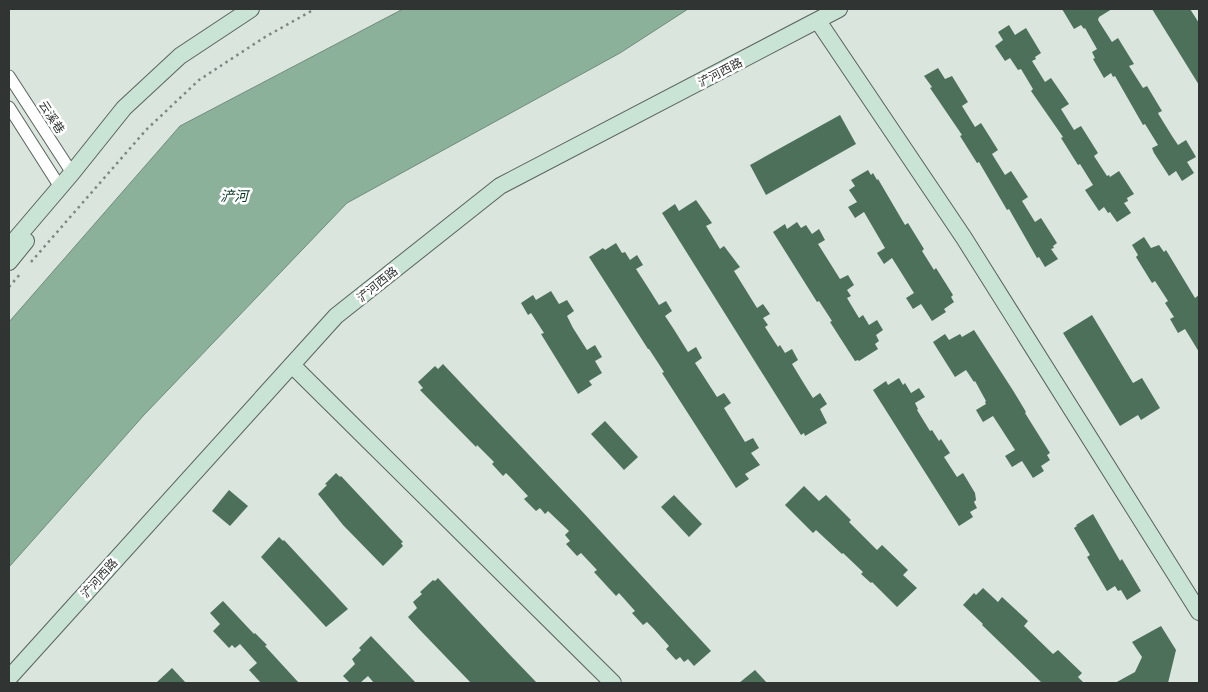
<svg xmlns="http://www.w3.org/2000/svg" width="1208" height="692" viewBox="0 0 1208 692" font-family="'Titillium Web','Noto Sans SC',sans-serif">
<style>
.water{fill:#8cb19a;stroke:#708c7b}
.building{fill:#4d705b}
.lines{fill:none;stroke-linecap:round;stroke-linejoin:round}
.street-casing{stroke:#59635d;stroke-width:13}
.secondary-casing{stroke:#59635d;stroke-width:18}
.path{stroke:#7f8682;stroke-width:2.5;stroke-dasharray:2.5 4;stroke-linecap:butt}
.street{stroke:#fff;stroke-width:11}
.secondary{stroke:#c9e3d5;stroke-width:16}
.labels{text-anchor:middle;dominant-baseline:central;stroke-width:5;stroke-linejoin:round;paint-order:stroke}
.street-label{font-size:12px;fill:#303432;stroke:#fff}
.water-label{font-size:14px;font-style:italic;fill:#02351e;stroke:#fff}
</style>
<rect width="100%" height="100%" fill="#dae5de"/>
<path class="water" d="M403,9H688L620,53L347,203L144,415L9,567V322L180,126Z"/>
<g class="building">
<path d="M1062,9H1112L1099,17L1098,20L1112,42L1118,38L1134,64L1129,66L1143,88L1147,86L1162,111L1158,113L1159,115L1172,136L1178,145L1186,140L1196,157L1187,162L1194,173L1182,181L1176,171L1169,176L1154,153L1152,148L1158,145L1145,124L1143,125L1115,76L1113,77L1111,73L1104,78L1093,59L1095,58L1092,52L1097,49L1085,28L1084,29L1081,25L1074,29Z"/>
<path d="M1152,9H1190L1199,23V85Z"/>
<path d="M1009,25L1015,35L1026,28L1041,53L1035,57L1036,59L1032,61L1045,82L1051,78L1069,104L1061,109L1074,130L1081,126L1098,153L1094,156L1107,176L1109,175L1110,177L1119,171L1134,194L1127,198L1128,201L1124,203L1131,213L1117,222L1110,212L1108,213L1104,207L1099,211L1085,190L1093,185L1080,164L1078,165L1061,138L1063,137L1031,91L1033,89L1021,69L1018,70L1010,58L1005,61L995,46L1003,40L998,32Z"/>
<path d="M938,68L945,79L952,76L968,102L962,106L975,127L981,123L998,150L992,154L1005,175L1011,171L1028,197L1022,201L1035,222L1041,218L1057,243L1053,246L1054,248L1051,249L1058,259L1045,267L1039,257L1037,258L1009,209L1007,210L979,162L977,163L960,136L962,135L930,88L932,87L924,76Z"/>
<path d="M840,115L856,144L766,195L750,165Z"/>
<path d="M868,170L871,175L873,173L877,180L878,179L905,225L908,223L924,249L922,251L934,270L936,268L953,295L951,297L954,302L944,309L946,312L932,321L921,304L913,309L906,298L914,293L892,258L884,264L877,253L885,248L864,212L855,218L848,207L857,202L849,190L855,186L851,180Z"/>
<path d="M696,200L712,223L706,226L720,249L724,246L740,267L734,271L757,308L763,304L770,314L763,318L768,325L765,327L778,347L780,345L785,353L792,349L798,360L792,364L806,387L813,398L820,393L827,404L820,409L827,423L805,436L804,433L801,435L662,213L675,204L679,211Z"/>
<path d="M797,222L801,228L806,225L812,234L819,229L825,240L818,244L840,279L848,275L854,285L847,290L851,296L847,298L859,318L863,315L869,325L877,320L883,330L876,335L879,341L875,344L878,349L859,361L858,360L855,361L830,322L832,321L819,301L817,302L773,232L785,224L787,229Z"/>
<path d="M1144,237L1151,248L1159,245L1164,252L1166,250L1195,298L1199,295V352L1185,329L1178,333L1170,319L1174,317L1165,303L1168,301L1155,281L1152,283L1136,257L1138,255L1132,245Z"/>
<path d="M616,243L622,253L625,252L630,260L637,255L643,265L636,269L647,286L659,305L666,301L672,311L665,316L673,328L688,352L696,347L702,358L695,363L717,397L724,393L731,403L724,408L745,442L753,438L759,448L751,453L760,465L745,474L749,479L736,488L662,373L664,372L649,349H648L589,257L603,248L605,250Z"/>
<path d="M551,291L559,304L567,300L574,311L567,316L573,328L587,350L595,345L602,357L595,361L602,373L589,381L592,385L578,394L541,334L544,333L531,313L528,315L521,303L533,295L536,300Z"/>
<path d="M1092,315L1133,383L1142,378L1160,408L1141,420L1138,415L1120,426L1063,333Z"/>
<path d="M974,330L1014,392L1026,412L1025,413L1050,453L1047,455L1050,460L1041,466L1044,471L1033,478L1022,461L1012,467L1005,456L1015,450L993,416L983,422L976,410L986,404L985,402L986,401L975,381L974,382L966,370L955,377L933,342L945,334L949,340L960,334L962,337Z"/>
<path d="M443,364L579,508L711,651L694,666L688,659L684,662L680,657L676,660L666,649L669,646L653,628L647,622L643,625L632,613L635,611L619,593L616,596L594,572L597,570L581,553L577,556L566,544L570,541L565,535L569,531L548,511L545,514L540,508L536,511L524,499L528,496L512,479L506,473L503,476L492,464L494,462L477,445L476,447L420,390L423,388L418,382L435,366L438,369Z"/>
<path d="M899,378L903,385L905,383L911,393L919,388L925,397L915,403L918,409L917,410L930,431L932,430L939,441L941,439L950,453L944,457L957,477L963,473L975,493L976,500L974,502L977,508L970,512L973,517L959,526L873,390L886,381L888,385Z"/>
<path d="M605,421L638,457L624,470L591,434Z"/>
<path d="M336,473L340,477L341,476L403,542L401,543L403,546L383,566L343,525L318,494L327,485L325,484Z"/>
<path d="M804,486L819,501L826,495L851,520L849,522L877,550L882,545L908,570L903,575L917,588L897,607L872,582L871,583L861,574L863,572L843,553L842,554L816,530L813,533L785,505Z"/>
<path d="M229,490L248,506L230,526L212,511Z"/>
<path d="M674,495L702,524L689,537L661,507Z"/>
<path d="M1093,514L1120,561L1122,559L1141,591L1127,600L1121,590L1118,591L1115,586L1107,591L1087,557L1090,555L1074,528L1077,526L1076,525Z"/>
<path d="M279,537L283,541L284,540L348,609L326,627L261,557Z"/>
<path d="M438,578L511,656L537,683H471L418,628L408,617L417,608L413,602L422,594L420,592L433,580L435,581Z"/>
<path d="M983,588L998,602L1002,597L1028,621L1024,626L1053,654L1058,650L1082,673L1078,677L1084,683H1042L982,625L983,624L963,605L974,593L976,595Z"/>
<path d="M223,601L254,634L255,633L267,645L265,646L299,683H261L249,670L257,663L240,644L235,648L232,645L229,648L213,631L220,624L210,613Z"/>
<path d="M1161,626L1176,650L1168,683H1115L1135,672L1142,657L1132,642Z"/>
<path d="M371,636L416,683H374L368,676L360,683H350L343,676L355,664L352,659L361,650L359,648Z"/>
<path d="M172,668L186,683H156Z"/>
<path d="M755,670L767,683H739Z"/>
</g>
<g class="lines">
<g class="street-casing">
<g id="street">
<path d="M9,76L72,173"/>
<path d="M9,107L60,187"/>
</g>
</g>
<g class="secondary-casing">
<g id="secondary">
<path d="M818,21L964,238L1199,612"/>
<path d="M9,247L72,173L124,108L180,56L251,9"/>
<path d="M9,262L26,241"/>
<path d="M292,365L613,683"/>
<path d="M9,678L336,316L500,186L839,9"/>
</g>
</g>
<g class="path">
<path d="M31,262L146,130L199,80L265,37L315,9"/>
<path d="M9,287L21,273"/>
</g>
<use href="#street" class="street"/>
<use href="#secondary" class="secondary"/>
</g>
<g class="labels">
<g class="street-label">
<text transform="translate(720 72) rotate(-27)">浐河西路</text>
<text transform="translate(52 117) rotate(57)">云溪巷</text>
<text transform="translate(377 284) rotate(-39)">浐河西路</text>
<text transform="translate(99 578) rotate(-48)">浐河西路</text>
</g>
<g class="water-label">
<text x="234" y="195">浐河</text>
</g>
</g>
<rect width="1208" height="692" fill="none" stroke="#303432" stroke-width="20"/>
</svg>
